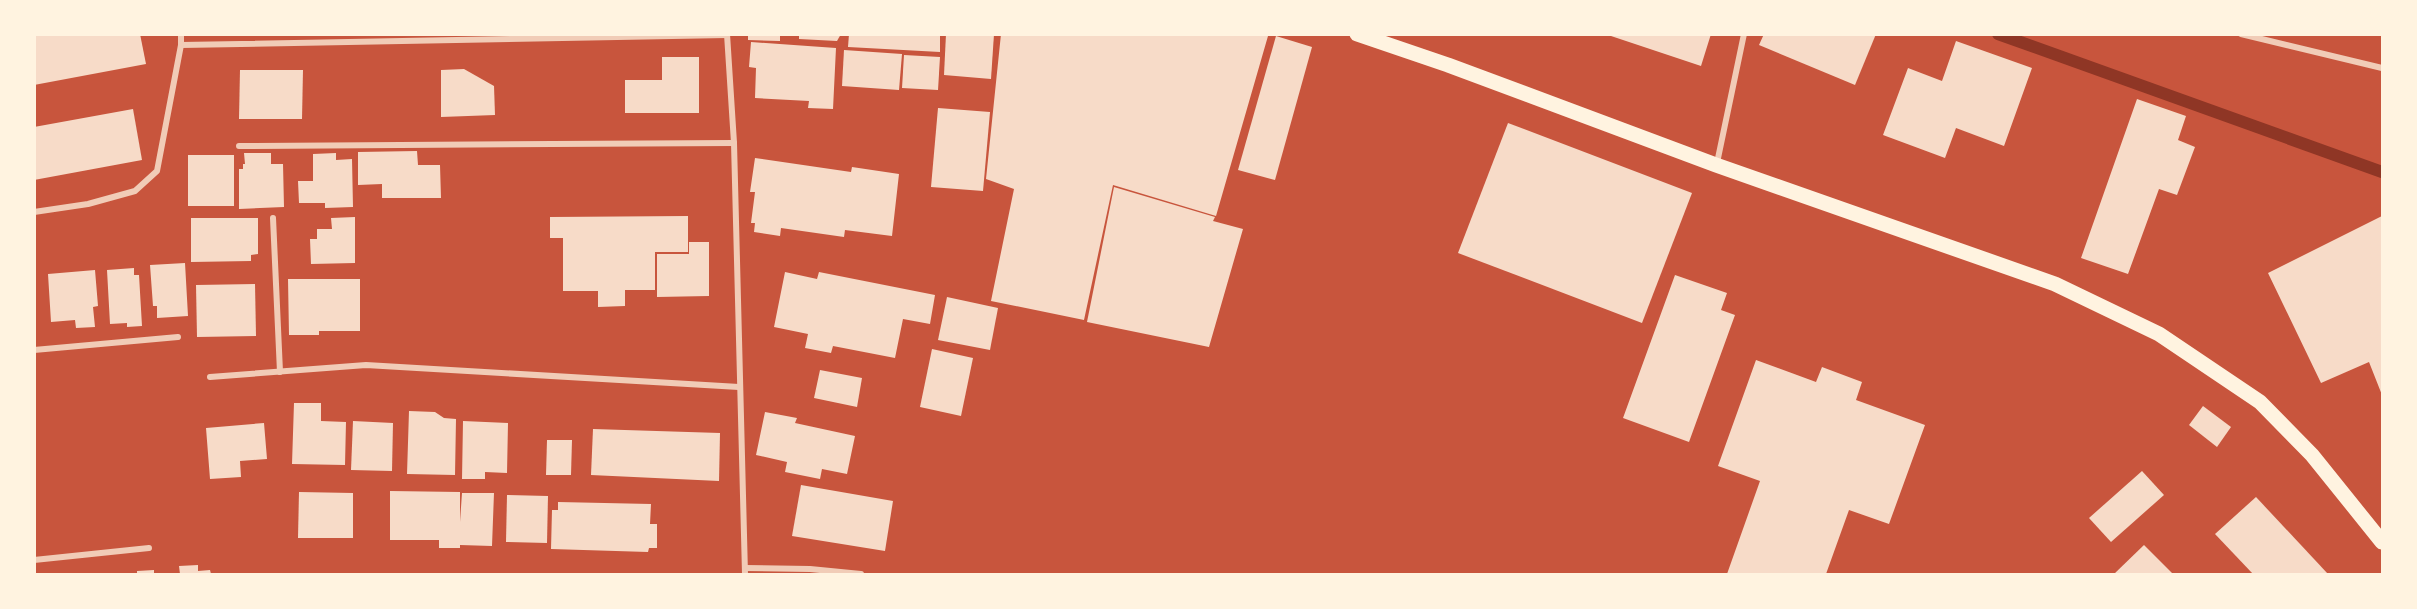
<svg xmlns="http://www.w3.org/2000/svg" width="2417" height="609" viewBox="0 0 2417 609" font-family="Barlow,sans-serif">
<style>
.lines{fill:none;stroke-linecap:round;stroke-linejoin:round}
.stream{stroke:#8f3625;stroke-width:12}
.building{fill:#f7dbc8}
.minor{stroke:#f1ccb7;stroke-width:6}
.primary{stroke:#fff3e0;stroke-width:15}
</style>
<rect width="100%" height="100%" fill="#c8553d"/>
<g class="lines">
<path class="stream" d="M1998,34L2382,172"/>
</g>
<g class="building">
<path d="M34,34H140L146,64L34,85Z"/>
<path d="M748,34H780V41L748,40Z"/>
<path d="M799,34H841L837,41L799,39Z"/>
<path d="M849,34H940V52L848,47Z"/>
<path d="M946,34H994L991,79L944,75Z"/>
<path d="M1001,34L1268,36L1216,216L1113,185L1084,320L991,301L1014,189L986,179Z"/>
<path d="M1605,34H1711L1701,66Z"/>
<path d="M1764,34H1876L1855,85L1759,45Z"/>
<path d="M1276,36L1312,47L1275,180L1238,170Z"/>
<path d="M1956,41L2032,68L2004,146L1956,128L1945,158L1883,135L1908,68L1942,81Z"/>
<path d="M751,42L836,48L833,109L808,108L809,101L755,98L756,68L749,67Z"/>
<path d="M844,50L902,54L899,90L842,86Z"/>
<path d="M904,55L940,57L938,90L902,88Z"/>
<path d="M662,57H699V113H625V80H662Z"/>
<path d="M464,69L494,86L495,115L441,117V70Z"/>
<path d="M240,70H303L302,119H239Z"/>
<path d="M2137,99L2186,116L2178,140L2195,147L2177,195L2159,189L2128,274L2081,258Z"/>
<path d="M938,108L990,112L983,191L931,187Z"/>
<path d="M133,109L142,160L34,180V127Z"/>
<path d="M1508,123L1692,193L1642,323L1458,253Z"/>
<path d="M417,151L418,165H440L441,198H382V184L358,185V152Z"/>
<path d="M244,153H271V164H283L284,207L239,209V169H243V164H245Z"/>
<path d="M336,153V160L352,159L353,207L325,208V203H299L298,181H313V154Z"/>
<rect x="188" y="155" width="46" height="51"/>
<path d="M755,158L851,172L852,167L899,174L892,236L845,230L844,237L781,228L780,236L754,232L755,223H751L755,192H750Z"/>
<path d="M1114,187L1215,217L1213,221L1243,229L1209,347L1087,322Z"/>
<path d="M688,216V252H655V290H625V306L598,307V291H563V238H550V217Z"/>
<path d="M2382,216V395L2369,362L2321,383L2268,273Z"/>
<path d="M355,217V263L311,264L310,239H317V229H332L331,218Z"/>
<path d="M191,218H258V254L251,255V261L191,262Z"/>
<path d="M689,242H709V296L657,297V254H689Z"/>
<path d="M185,263L188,316L157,318V306H153L150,265Z"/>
<path d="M134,268V275H139L142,326L127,327V323L110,324L107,270Z"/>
<path d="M95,270L98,306L93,307L95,327L76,328L75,320L51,322L48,274Z"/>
<path d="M785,272L817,279L819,272L935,295L930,324L903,319L895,358L833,346L831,353L805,348L808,334L774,327Z"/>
<path d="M1675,275L1727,293L1721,310L1735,315L1689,442L1623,418Z"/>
<path d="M288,279H360V331H319V335H289Z"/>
<path d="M255,284L256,336L197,337L196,285Z"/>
<path d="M947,297L998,308L990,350L938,340Z"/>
<path d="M932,349L973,358L961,416L920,407Z"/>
<path d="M1756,360L1816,382L1822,367L1862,382L1856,400L1925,425L1889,524L1849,510L1826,574H1727L1760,481L1718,466Z"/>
<path d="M820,370L862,378L857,407L814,398Z"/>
<path d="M294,403H321V421L346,422L345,465L292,464Z"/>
<path d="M2203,406L2231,427L2217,447L2189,425Z"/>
<path d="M409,411L435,412L444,418L456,419L455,475L407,474Z"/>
<path d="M765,412L797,418L795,423L855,436L847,474L822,469L820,479L785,472L787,462L756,455Z"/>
<path d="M353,421L393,423L392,471L351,470Z"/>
<path d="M463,421L508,423L507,473L485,472V479H462Z"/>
<path d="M264,423L267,459L240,461L241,477L210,479L206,428Z"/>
<path d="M593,429L720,433L719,481L591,475Z"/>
<path d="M547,440H572L571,475H546Z"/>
<path d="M2142,471L2164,495L2111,542L2089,518Z"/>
<path d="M801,485L893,501L885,551L792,536Z"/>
<path d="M390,491L460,492V522L462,493H494L492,546L460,545V548H439V540H390Z"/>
<path d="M299,492L353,493V538H298Z"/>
<path d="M507,495L548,496L547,543L506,542Z"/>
<path d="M2256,497L2328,574H2253L2215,534Z"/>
<path d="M558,502L651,504L650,524H657V548H649L648,552L551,549L552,510H558Z"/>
<path d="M2144,545L2173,574H2114Z"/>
<path d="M198,565V571L210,570L211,574H180L179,566Z"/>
<path d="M154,570V574H137V571Z"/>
</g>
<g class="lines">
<g class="minor">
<path d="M727,34L734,143L745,574"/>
<path d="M2241,34L2382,68"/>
<path d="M181,45L727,35"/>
<path d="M239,146L734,143"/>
<path d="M1717,163L1744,34"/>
<path d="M34,212L88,204L135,191L157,171L181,45V34"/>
<path d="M273,218L280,372"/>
<path d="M34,350L178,337"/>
<path d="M210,377L366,365L739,387"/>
<path d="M34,560L149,548"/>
<path d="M745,568L810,569L861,574"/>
</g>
<path class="primary" d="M1357,34L1448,65L1716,165L2055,284L2159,334L2260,402L2312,455L2382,542"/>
</g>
<rect width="2417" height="609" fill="none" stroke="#fff3e0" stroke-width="72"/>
</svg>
